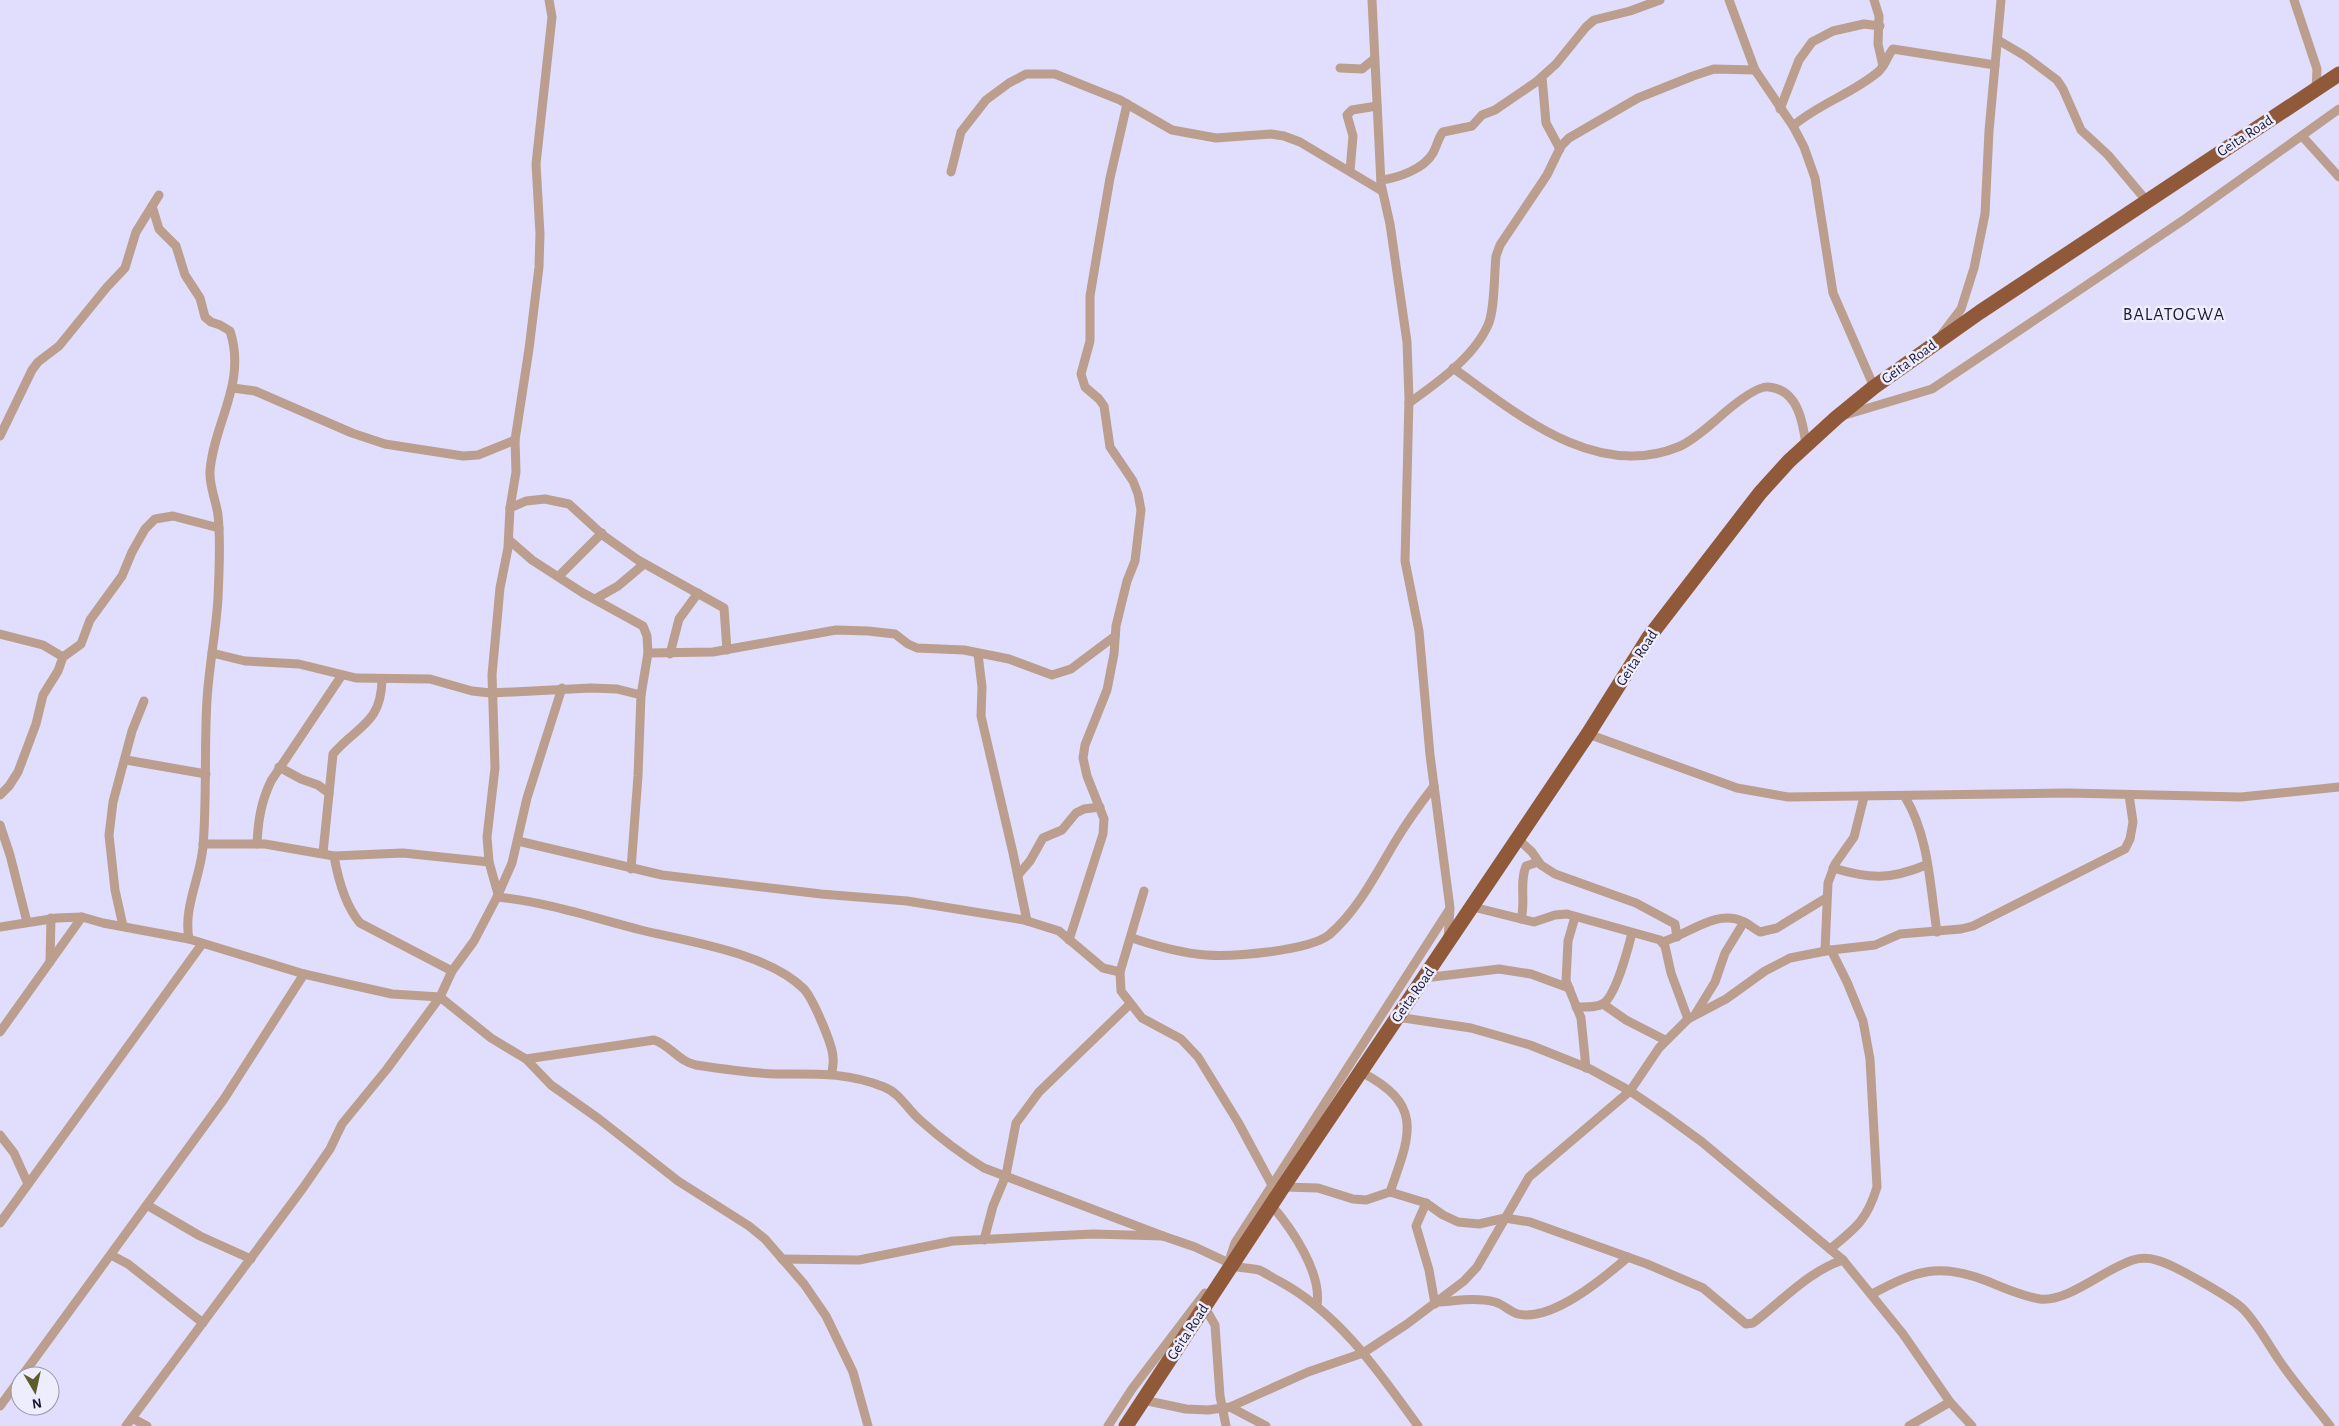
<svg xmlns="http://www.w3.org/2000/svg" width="2339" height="1426" viewBox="0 0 2339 1426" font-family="'Alegreya Sans',sans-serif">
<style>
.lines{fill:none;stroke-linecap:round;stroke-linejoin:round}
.minor{stroke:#bb9e8e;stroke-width:9}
.trunk{stroke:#905a3a;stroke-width:15}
.labels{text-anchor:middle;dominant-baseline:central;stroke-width:5;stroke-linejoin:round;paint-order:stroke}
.street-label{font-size:15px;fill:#1c1733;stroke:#eeedfd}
.quarter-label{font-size:18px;letter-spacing:1px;fill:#1c1733;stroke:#eeedfd}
</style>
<rect width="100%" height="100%" fill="#e1ddfd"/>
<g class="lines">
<g class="minor">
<path d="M1372,0L1381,184L1390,224L1407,342L1409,399L1405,561L1419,631L1430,755L1450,908L1448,939"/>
<path d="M1729,0L1755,70L1793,126L1804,147L1815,178L1833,293L1874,387"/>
<path d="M1874,0L1879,16L1878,44L1883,66"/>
<path d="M2294,0L2317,69L2316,90"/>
<path d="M1998,40L2025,56L2057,80L2063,89L2081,130L2108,155L2145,199L2143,203"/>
<path d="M1340,68L1362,69L1374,59"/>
<path d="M1542,77L1546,123L1560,149"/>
<path d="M1780,109L1799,60L1812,42L1833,31L1864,24L1880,26"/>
<path d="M1793,126C1818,104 1852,94 1878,72C1886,65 1887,56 1893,49L1995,65"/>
<path d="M2302,136L2339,177"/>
<path d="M1350,171L1353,136L1347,115L1352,110L1377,106"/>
<path d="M951,172L961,132L986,100L1009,83L1026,74H1055L1120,100L1172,130L1216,138L1271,134L1284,136L1300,142L1382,191"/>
<path d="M1381,180C1398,178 1424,169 1433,153C1437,146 1438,138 1443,132L1472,126L1482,115L1495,110L1536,82L1556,64L1586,27L1594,20L1630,11L1660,0"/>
<path d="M152,206L159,229L176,246L185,275L200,298L205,317L211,322L220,325L230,331C247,383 214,422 210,471C209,486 216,500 218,515C221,542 219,571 218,598C216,632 209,666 207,700C204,749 207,798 203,847C200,879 183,908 189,939"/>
<path d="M1942,334L1961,309L1974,268L1985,214L1989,131L2001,0"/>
<path d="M1453,368C1516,413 1595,481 1678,447C1691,442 1704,430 1715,421C1725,412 1755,385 1769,387C1798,390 1803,422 1806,445"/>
<path d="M233,388L255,391L352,433L385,444L463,456L478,455L515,440"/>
<path d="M1409,403C1437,383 1474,357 1488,325C1495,310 1494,274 1496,256L1500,245L1547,175L1561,146L1569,138L1638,98L1693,76L1714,69L1755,70"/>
<path d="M1845,415L1932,389L2185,219L2339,109"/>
<path d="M0,436L32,370L38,362L59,346L107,287L125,268L136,232L159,195"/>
<path d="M510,508L526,501L545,499L569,504L604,536L638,560L724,608L727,650"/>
<path d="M509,540L532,560L583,593L643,626L647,636L648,653L641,695L638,776L631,869"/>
<path d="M559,576L602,533"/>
<path d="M595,599L618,586L644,564"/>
<path d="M0,634L43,645L63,657"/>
<path d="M212,653L245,661L299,664L356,678L430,679L472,691L491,693L591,688L617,689L641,695"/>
<path d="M648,653L713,652L836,630L868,631L895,634L908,644L917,648L964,650L1009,659L1052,675L1071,669L1115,636"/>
<path d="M670,654L679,619L698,593"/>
<path d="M978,654L982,687L981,716L1013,853L1027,921"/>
<path d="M1588,734L1737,788L1788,797L2068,793L2241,797L2339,787"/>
<path d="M126,760L206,774"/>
<path d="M279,767L301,779L318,785L329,793"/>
<path d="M0,795L9,786L18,772L36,724L43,695L58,671L63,657L81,644L90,620L122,576L132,552L145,529L155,519L173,516L219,528"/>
<path d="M1905,797C1929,836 1930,887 1937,932"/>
<path d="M0,825L10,855L27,922"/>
<path d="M1517,838L1532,852L1541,865L1555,874L1636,903L1675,924L1677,937"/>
<path d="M518,841L662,875L821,894L907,901L1024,920L1059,931L1103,968L1120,972"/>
<path d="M203,844H265L334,856L403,853L489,862"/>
<path d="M257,844C258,821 261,802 271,781L342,675"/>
<path d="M323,853L333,754C358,725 381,724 382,680"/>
<path d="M334,856C338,879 345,905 360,923L452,971"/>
<path d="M1833,868C1870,879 1890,880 1926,865"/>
<path d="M1018,875L1030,861L1043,838L1062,830L1076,813L1084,809L1100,807"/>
<path d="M1144,891L1120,972L1121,991L1142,1018L1181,1039L1198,1057L1238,1122L1272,1185"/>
<path d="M498,894L489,862L487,837L495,768L492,675L500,588L508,548L510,508L516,472L515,440L529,349L539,267L540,234L536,164L552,17L549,0"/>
<path d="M497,897C547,902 594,918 641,930C690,942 768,953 804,989C813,999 833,1045 833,1058C834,1063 832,1069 832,1073"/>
<path d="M1473,907L1534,922L1555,915L1567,914L1660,940L1665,946L1671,973L1688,1019"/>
<path d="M1575,917L1568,941L1566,981L1581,1018L1586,1068"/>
<path d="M1521,919C1526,902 1519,883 1526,866L1538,862"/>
<path d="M123,926L115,890L109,835L113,802L132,731L144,701"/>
<path d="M0,927L57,918L82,917L103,923L189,939L304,974L343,983L392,994L440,997L491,1038L526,1059L551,1085L599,1119L678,1181L749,1226L765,1239L804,1284L826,1316L853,1372L868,1426"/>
<path d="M1132,938C1156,946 1180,953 1206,955C1233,957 1308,951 1329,935C1358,910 1376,874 1395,842C1407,822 1420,804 1434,786"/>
<path d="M1069,940L1103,834L1104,819L1087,776L1083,758L1085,745L1107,690L1114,654L1116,626L1127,581L1135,561L1141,510L1138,494L1133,481L1110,447L1104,406L1099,399L1085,387L1081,374L1090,341V296L1099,242L1110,178L1127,104"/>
<path d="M1662,942C1688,935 1716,908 1744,922C1749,924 1754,929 1760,932L1777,928L1826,898"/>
<path d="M1825,950L1828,883L1835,864L1854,837L1864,797"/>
<path d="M50,962L51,918"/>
<path d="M1424,978L1499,969L1531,974L1569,988"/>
<path d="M1603,1004L1626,1020L1665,1040"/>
<path d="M1576,1007C1584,1007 1597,1008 1604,1003C1616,994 1628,949 1632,933"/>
<path d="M1696,1013L1715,982L1725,953L1744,922"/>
<path d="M1397,1017L1471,1028L1530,1045L1590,1069L1630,1091L1665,1115L1702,1142L1843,1260L1903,1334L1950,1402L1972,1426"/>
<path d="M0,1032L82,917"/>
<path d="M526,1059L654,1040C670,1045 679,1062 696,1065C722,1069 749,1073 776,1074C814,1074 847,1072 884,1087C900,1093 908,1110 920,1120C940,1138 961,1154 984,1168L1163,1236"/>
<path d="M0,1135L14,1153L28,1184"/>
<path d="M1283,1187L1318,1188L1353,1199L1366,1200L1390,1192C1410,1135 1425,1105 1361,1072"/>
<path d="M1390,1192L1426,1203L1443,1215L1458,1222L1479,1224L1505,1218L1530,1222L1647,1264L1703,1288L1746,1324L1753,1323C1782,1301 1809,1271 1843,1260"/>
<path d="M1426,1203L1416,1226L1429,1270L1435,1304"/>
<path d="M147,1205L200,1236L251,1259"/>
<path d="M1272,1206C1292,1229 1322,1273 1317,1305"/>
<path d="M0,1223L202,944"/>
<path d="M984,1240L993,1206L1006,1175L1016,1123L1039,1092L1130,1004"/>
<path d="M1830,1249C1856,1228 1867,1220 1877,1187L1870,1059L1863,1021L1847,982L1831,950"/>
<path d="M111,1255L128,1264L203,1323"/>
<path d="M1230,1258L1235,1243L1449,910"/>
<path d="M782,1259L859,1260L953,1241L1093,1234L1163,1236L1195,1247L1229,1263"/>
<path d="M1232,1266C1241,1268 1250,1268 1259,1270C1266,1273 1273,1278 1279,1281C1339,1313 1379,1372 1418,1426"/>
<path d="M1872,1294C1915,1271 1938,1262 1987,1281C2004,1288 2021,1296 2040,1299C2069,1302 2104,1269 2133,1260C2140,1258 2149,1258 2156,1260C2171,1263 2234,1299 2244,1310C2259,1326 2269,1346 2281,1363C2296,1385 2314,1405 2330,1426"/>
<path d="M1437,1302C1456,1301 1476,1297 1495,1302C1503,1304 1510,1312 1518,1314C1552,1322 1604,1278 1628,1257"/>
<path d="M1204,1306L1215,1325L1220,1396L1226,1426"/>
<path d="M22,1376L224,1099L304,974"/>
<path d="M1143,1400L1186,1409L1208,1410L1230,1407L1308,1372L1363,1353L1407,1324L1464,1281L1477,1267L1529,1177L1630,1091L1659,1048L1688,1019L1726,999L1765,971L1790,958L1831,950L1875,945L1900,934L1961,929L1973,926L2125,849L2130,839L2133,822L2129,795"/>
<path d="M0,1406L20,1379"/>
<path d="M1230,1407L1266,1426"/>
<path d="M132,1418L147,1426"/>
<path d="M126,1426L303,1188L330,1149L342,1124L387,1069L440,997L452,971L474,941L497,897L512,863L527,798L562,688"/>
<path d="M1108,1426L1132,1389L1205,1293"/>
<path d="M1909,1426L1950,1402"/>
</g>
<path class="trunk" d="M1126,1426L1283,1187L1588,734L1649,637L1760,493L1789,461L1836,418L1874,387L1980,312L2339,74"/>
</g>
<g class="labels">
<g class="street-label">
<text transform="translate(2245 136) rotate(-33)">Geita Road</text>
<text transform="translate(1909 362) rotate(-36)">Geita Road</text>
<text transform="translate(1637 658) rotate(-57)">Geita Road</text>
<text transform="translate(1413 995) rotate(-55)">Geita Road</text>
<text transform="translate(1188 1332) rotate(-57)">Geita Road</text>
</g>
<g class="quarter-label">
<text x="2174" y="315">BALATOGWA</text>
</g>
</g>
<g transform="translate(35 1391) rotate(171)"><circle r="24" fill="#eeedfd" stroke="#9a97ac"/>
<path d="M0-4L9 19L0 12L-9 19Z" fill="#5d5e2b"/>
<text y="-8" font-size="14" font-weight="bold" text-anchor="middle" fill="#1c1733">N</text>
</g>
</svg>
